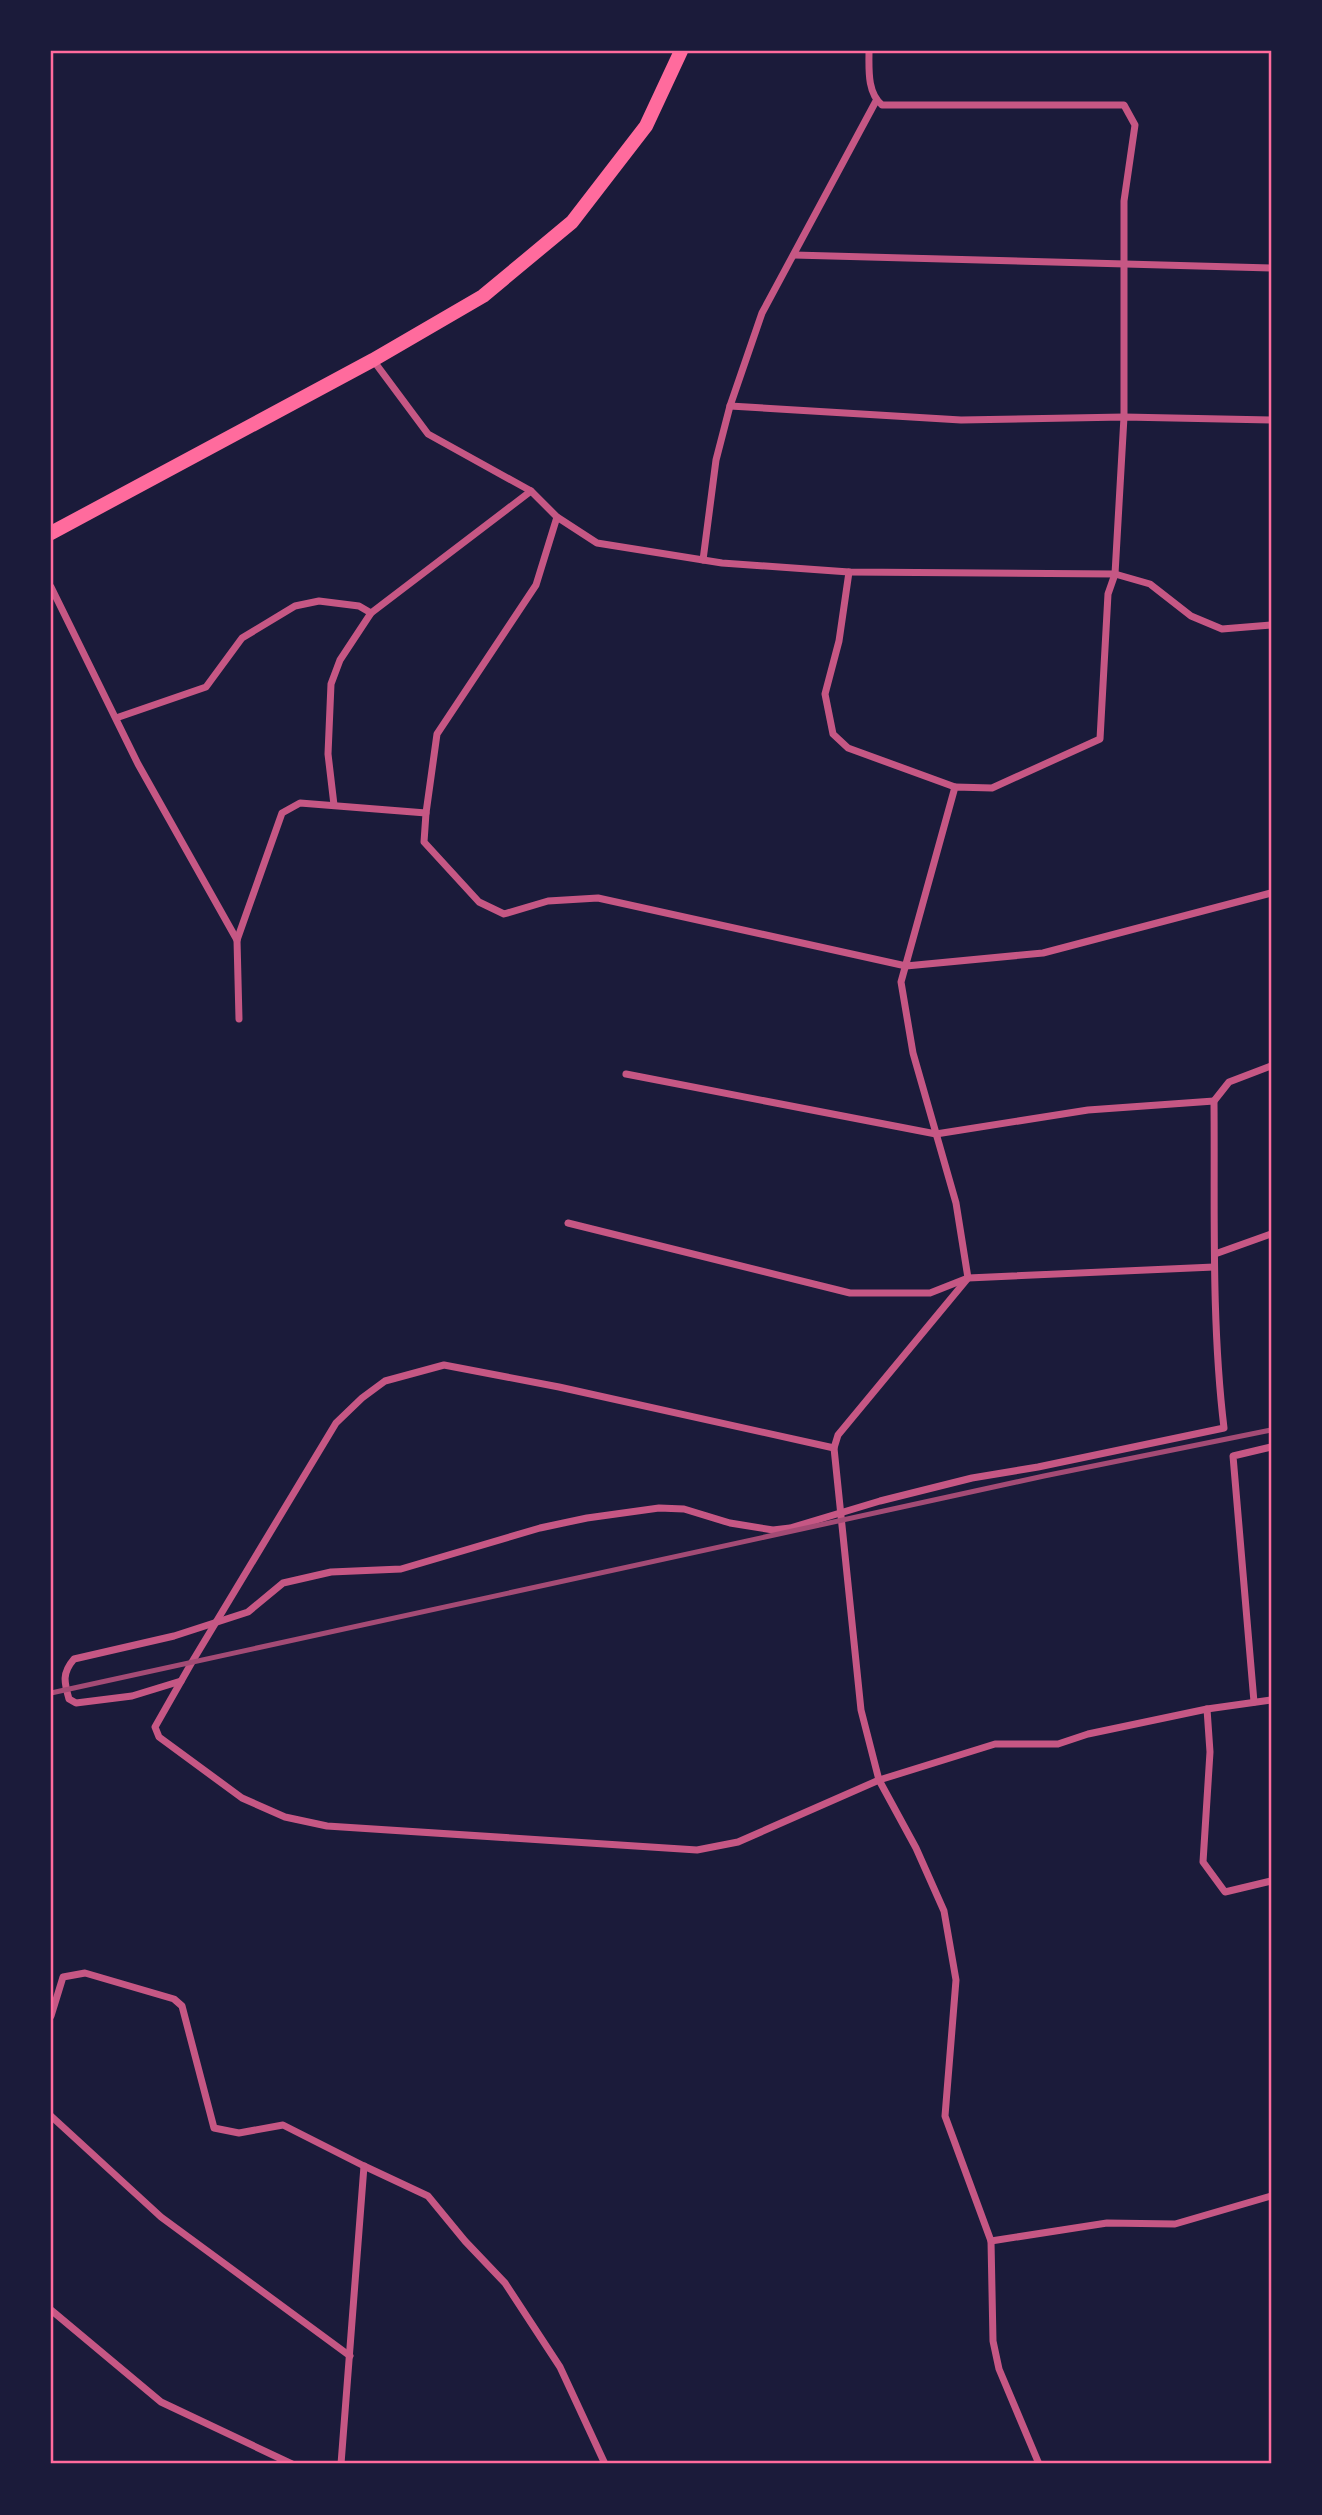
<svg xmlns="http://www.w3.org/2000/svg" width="1322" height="2515" viewBox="0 0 1322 2515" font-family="Inter,sans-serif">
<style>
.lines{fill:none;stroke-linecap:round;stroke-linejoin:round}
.minor{stroke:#c65784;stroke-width:7}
.secondary{stroke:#ff6b9d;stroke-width:14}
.rail{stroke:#a44b75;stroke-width:5}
.neatline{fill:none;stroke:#ff6b9d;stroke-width:2.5}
</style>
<rect width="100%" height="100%" fill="#1b1b3a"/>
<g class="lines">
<g class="minor">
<path d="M869,51C869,69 867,93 882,105H1124L1135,125L1124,201V417L1115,574L1108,594L1100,739L992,788L955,787L901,982L913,1053L956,1203L968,1278L838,1435L834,1448L861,1710L879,1780L916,1848L944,1911L956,1980L945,2116L991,2241L993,2341L999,2369L1039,2464"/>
<path d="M794,255L1271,268"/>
<path d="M373,360L428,434L531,491L557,517L597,543L722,563L849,572L1115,574L1150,584L1191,616L1222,629L1271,625"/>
<path d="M730,406L961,420L1124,417L1271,420"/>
<path d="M557,517L536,585L437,734L426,813L424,842L479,902L504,914L548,901L598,898L906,966L1043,953L1271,893"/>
<path d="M703,560L716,460L730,406L762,313L876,101"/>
<path d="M849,572L839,641L825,694L833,734L848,748L955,787"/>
<path d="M51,587L138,764L237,940"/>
<path d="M116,718L206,687L242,638L295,606L319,601L359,606L371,613"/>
<path d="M334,805L328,754L331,684L340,660L371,613L531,491"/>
<path d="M239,1019L237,940L282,813L300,803L426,813"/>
<path d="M626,1074L936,1134L1088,1110L1214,1101"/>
<path d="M568,1223L850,1293H930L968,1278L1214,1267"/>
<path d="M1215,1254L1271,1234"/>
<path d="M834,1448L559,1387L444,1365L385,1381L362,1398L336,1423L192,1662L155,1727L159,1737L242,1798L285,1817L327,1826L697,1850L738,1842L879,1780L995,1744H1058L1088,1734L1207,1709L1271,1700"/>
<path d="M181,1681L132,1696L76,1703L69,1699C64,1682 62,1673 74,1659L174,1636L248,1612L283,1583L331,1572L401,1569L540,1528L587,1518L659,1508L684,1509L730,1523L773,1530L790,1528L880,1501L972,1478L1038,1467L1224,1428C1211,1320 1215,1209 1214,1101L1229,1082L1271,1066"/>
<path d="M1254,1702L1233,1456L1271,1447"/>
<path d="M1207,1709L1210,1752L1203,1862L1225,1892L1271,1881"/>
<path d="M51,2016L63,1977L85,1973L174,1999L182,2006L214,2128L239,2133L283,2125L364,2166L428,2196L465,2241L505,2283L560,2367L605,2464"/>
<path d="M51,2116L161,2217L350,2356"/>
<path d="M991,2241L1107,2223L1175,2224L1271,2196"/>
<path d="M51,2310L161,2402L292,2464"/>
<path d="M341,2464L364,2166"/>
</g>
<path class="secondary" d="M51,533L373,360L483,296L572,222L646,126L681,51"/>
<path class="rail" d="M51,1693L1044,1476L1271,1430"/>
</g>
<rect width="1322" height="2515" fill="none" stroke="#1b1b3a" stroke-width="105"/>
<rect x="52" y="52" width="1218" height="2410" class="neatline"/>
</svg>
